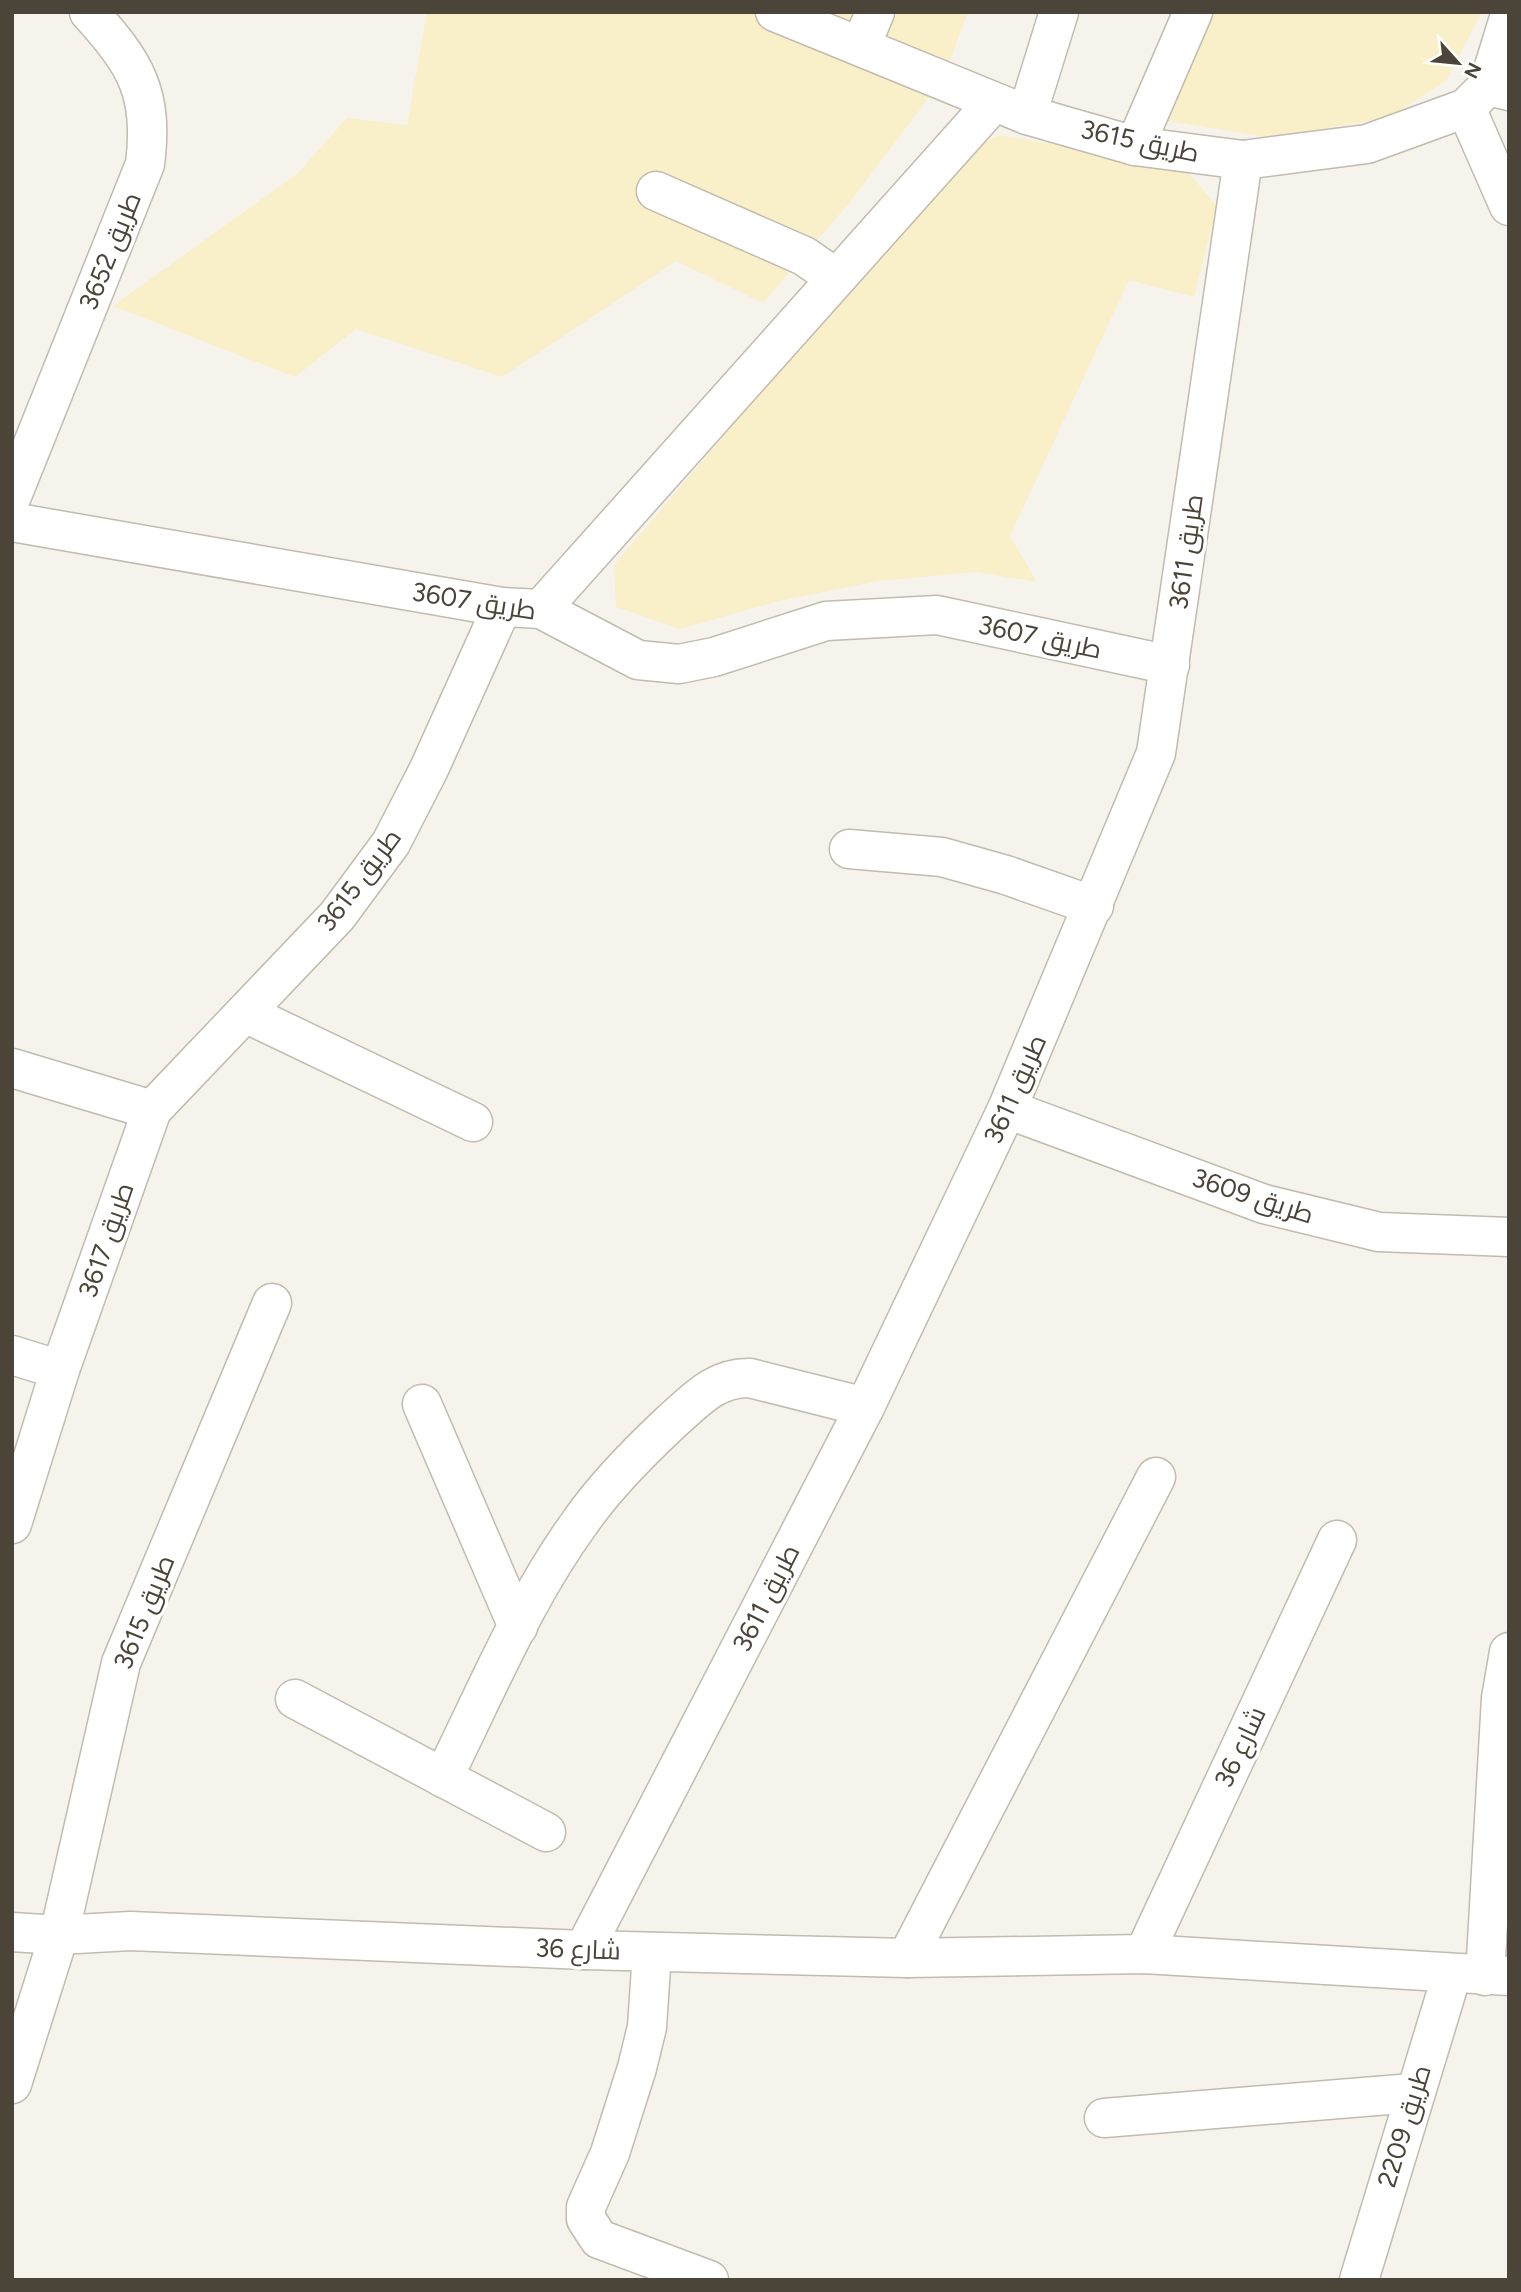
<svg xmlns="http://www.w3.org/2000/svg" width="1521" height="2292" viewBox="0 0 1521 2292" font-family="Figtree,Cairo,sans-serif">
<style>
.sand{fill:#f9efc9}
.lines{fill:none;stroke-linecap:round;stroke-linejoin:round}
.minor-casing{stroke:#c2bbae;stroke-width:41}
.minor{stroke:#fff;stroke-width:38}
.labels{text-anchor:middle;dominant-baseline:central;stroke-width:7;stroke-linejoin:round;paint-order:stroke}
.street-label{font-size:26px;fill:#4b4439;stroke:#fff}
</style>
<rect width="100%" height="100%" fill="#f6f3ec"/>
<g class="sand">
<path d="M427,12H968L942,80L850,202L763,303L676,261L502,377L356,329L295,377L113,306L298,173L347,118L407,125Z"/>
<path d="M1205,12H1482L1446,81L1390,117L1274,138L1161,120Z"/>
<path d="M1000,135L1184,168L1217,206L1194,297L1129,280L1010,536L1037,582L976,572L879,581L779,601L680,629L616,607L614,565L967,149Z"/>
</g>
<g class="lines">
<g class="minor-casing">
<g id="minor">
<path d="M775,12L1027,115L1135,146L1243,160L1367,144L1466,108L1488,86L1509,91"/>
<path d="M861,46L875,12"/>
<path d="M1488,86L1509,18"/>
<path d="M1466,108L1509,206"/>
<path d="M1027,115L1059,12"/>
<path d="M1135,146L1193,12"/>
<path d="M656,191L804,256L836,278"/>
<path d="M12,496L145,164C154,93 136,64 89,12"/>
<path d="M12,522L502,607L541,609L638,660L679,664L714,657L826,621L937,615L1170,665"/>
<path d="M541,609L994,102"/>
<path d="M849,849L942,857L1006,875L1094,906"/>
<path d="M245,1013L473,1122"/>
<path d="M12,1068L152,1110"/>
<path d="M1007,1109L1264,1204L1379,1232L1509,1237"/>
<path d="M12,1355L60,1370"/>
<path d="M422,1404L518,1627"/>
<path d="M12,1524L60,1370L152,1110L337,916L391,843L429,769L502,607"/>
<path d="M295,1699L546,1832"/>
<path d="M443,1778C486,1692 524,1599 581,1521C606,1485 638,1453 670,1423C695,1401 715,1377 750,1378L865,1407"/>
<path d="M12,1932L59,1935L130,1931L584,1950L907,1958L1144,1954L1509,1976"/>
<path d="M584,1950L865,1407L1007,1109L1156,753L1243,160"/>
<path d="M652,1952L647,2027L637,2068L610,2153L586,2207V2219L599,2239L709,2280"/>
<path d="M1144,1954L1337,1540"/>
<path d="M907,1958L1156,1477"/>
<path d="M1485,1976L1501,1698L1509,1652"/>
<path d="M12,2084L59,1935L121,1663L272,1303"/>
<path d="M1104,2118L1413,2093"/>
<path d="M1359,2280L1452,1974"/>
</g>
</g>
<use href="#minor" class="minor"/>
</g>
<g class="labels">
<g class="street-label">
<text transform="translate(1140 141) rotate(12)">طريق 3615</text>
<text transform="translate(110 251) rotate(-68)">طريق 3652</text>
<text transform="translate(1186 552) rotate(-82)">طريق 3611</text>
<text transform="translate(474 601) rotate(9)">طريق 3607</text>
<text transform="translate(1040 637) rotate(12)">طريق 3607</text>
<text transform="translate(359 880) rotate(-53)">طريق 3615</text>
<text transform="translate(1015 1089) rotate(-66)">طريق 3611</text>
<text transform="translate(1253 1196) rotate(18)">طريق 3609</text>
<text transform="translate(106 1240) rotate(-71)">طريق 3617</text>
<text transform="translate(766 1598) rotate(-63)">طريق 3611</text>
<text transform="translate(144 1612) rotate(-68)">طريق 3615</text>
<text transform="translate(1240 1747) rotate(-65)">شارع 36</text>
<text transform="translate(578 1949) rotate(2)">شارع 36</text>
<text transform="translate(1404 2126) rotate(-73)">طريق 2209</text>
</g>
</g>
<rect width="1521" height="2292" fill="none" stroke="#4b4439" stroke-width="28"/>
<g transform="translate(1458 63) rotate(117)" stroke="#ffffff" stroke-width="5" paint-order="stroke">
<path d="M0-5L12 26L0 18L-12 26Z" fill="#4b4439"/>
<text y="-10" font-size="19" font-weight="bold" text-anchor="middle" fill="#4b4439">N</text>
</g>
</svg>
